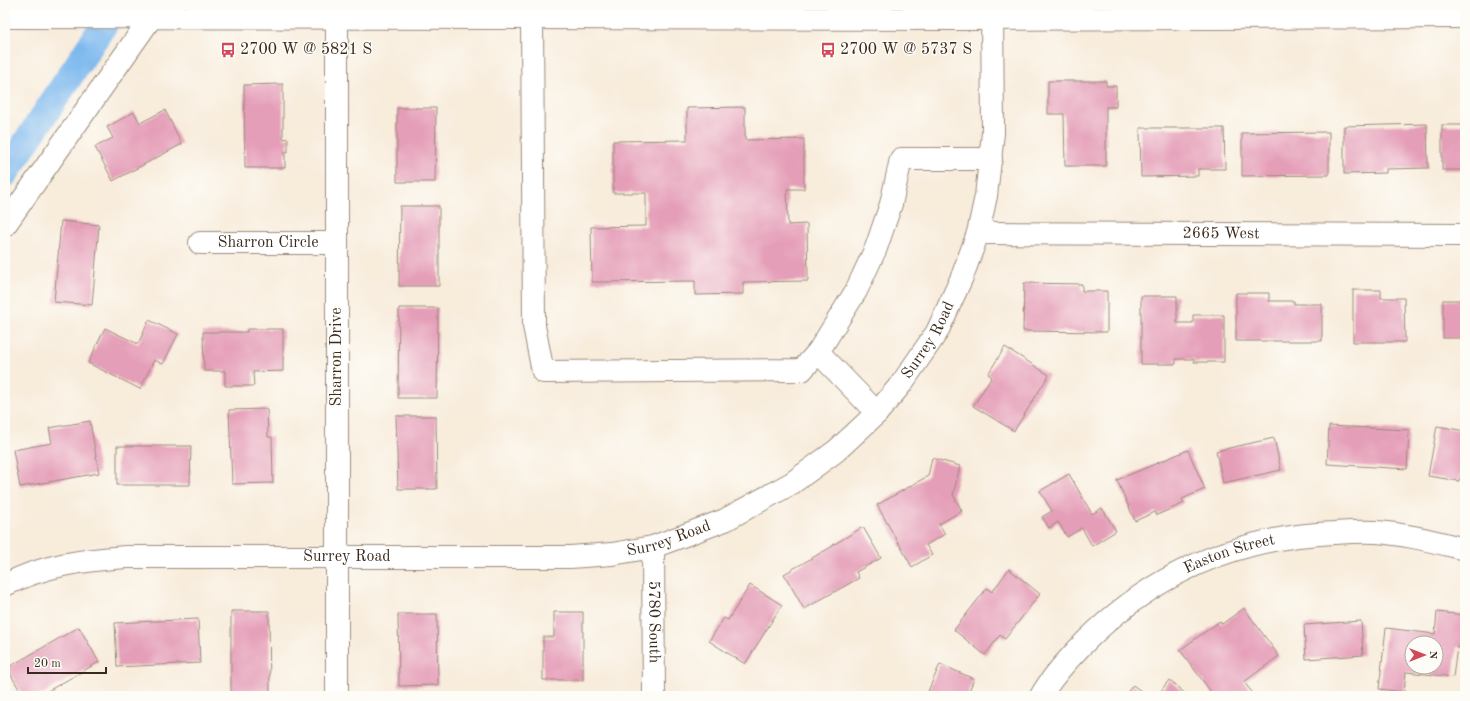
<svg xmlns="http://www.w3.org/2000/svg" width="1470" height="701" viewBox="0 0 1470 701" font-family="'Old Standard TT',serif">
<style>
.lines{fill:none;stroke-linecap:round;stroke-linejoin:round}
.canal{stroke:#7cb8ee;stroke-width:27}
.building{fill:#e59eb8;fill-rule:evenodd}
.minor-casing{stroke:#9a8b7c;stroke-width:24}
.major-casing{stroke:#9a8b7c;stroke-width:24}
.minor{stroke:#fff;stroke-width:22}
.major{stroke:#fff;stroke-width:22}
.labels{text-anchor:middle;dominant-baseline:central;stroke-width:3;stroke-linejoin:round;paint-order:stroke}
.poi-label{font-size:16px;fill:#3b2a1e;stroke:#fdfcf7;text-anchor:start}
.street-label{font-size:16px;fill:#3b2a1e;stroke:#fdfcf7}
</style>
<rect width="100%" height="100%" fill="#fdfcf7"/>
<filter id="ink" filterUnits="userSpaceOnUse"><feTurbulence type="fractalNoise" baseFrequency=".025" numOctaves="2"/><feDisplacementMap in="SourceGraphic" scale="8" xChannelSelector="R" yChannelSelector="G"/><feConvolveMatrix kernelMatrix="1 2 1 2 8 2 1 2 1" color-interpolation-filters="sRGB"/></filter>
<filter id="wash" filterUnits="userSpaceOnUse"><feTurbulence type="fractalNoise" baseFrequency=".012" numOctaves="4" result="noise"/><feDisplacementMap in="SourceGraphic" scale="16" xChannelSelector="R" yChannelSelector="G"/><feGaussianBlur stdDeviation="0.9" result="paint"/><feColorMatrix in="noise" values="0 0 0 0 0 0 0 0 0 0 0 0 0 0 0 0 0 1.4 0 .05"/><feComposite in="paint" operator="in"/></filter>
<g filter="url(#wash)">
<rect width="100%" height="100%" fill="#f8ecdb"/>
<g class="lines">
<path class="canal" d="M5,174L117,5"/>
</g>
<g id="blocks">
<g class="building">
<path d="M1048,81H1106V86H1116V107H1106V166H1065L1064,114H1048Z"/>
<path d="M283,84V139L288,138V152H285V168H245L244,85Z"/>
<path d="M745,107V140L804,139V189H787L788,225L807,224L808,281L743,282V294L695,295V281L592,282L591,227L646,226V193H613V141L687,140V108Z"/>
<path d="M397,108H436L435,182H397Z"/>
<path d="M165,110L182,144L113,181L95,147L113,138L107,127L134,112L140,123Z"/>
<path d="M1427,124L1428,168L1386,169V173L1344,174V126Z"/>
<rect x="1442" y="125" width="23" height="45"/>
<path d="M1140,128H1224L1225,169H1198V176L1141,177Z"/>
<path d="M1329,132V175L1242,176V133Z"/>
<path d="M400,206H439V286H399Z"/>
<path d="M61,221L99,225L92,305L54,302Z"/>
<path d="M1024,283L1082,284V291H1107V332L1023,331Z"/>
<path d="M1353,290H1381V298H1404L1405,342H1353Z"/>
<path d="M1236,293H1269V301H1294V304H1322V341H1236Z"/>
<path d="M1141,296H1177V323H1193V315H1224V362H1194V359H1176V364H1141Z"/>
<rect x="1443" y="300" width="22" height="38"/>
<path d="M399,308H438L437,398H398Z"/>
<path d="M149,320L178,334L163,364L154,360L140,389L88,363L105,328L138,344Z"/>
<path d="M247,329H283V371L253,372L254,386H225V371H204L203,332H247Z"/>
<path d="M1005,347L1049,375L1014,431L973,406L992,377L988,374Z"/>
<path d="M267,409L268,437H272L273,483L232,484L229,410Z"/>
<path d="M396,416H436L437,489H398Z"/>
<path d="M90,421L99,473L20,487L13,450L52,443L49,428Z"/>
<path d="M1329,426L1409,430L1407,469L1327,464Z"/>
<path d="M1437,426L1465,431V476L1461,475L1459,481L1428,476Z"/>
<path d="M1274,438L1281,470L1223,483L1216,451Z"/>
<path d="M117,446H191L190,485H117Z"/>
<path d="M1188,450L1205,489L1182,499L1184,503L1157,515L1155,512L1135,521L1117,480Z"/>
<path d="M932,458L960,466L953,495L962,511L939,524L945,534L926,545L932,555L912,567L877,505L928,476Z"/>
<path d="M1069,474L1092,514L1102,508L1116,531L1092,546L1082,528L1067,537L1058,522L1049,528L1042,517L1052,511L1040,491Z"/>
<path d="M863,527L881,558L856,572L859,578L804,609L784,574L833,546V545Z"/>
<path d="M1009,569L1040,594L1005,639L1000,635L985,655L954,630L987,588L992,592Z"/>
<path d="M750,585L782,605L745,664L709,641L724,618L728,620Z"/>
<path d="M1244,608L1279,656L1244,682L1255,696H1214L1180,650L1220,621L1222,624Z"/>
<path d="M231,611H269L270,696H231Z"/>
<path d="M554,612H583V680H543V637H554Z"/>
<path d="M1437,612L1465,615L1464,648L1457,647L1453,677L1406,672L1404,692L1379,689L1386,628L1435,634ZM1412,643H1436V667H1412Z"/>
<path d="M398,614H437L438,685L399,686Z"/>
<path d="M198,619L200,663L117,667L115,623Z"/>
<path d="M1361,621L1363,655L1306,659L1304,625Z"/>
<path d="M79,627L99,662L39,696H23L7,668Z"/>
<path d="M940,664L974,679L967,696H926Z"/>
<path d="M1169,680L1188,696H1157Z"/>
<path d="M1133,685L1147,696H1124Z"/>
</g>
</g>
</g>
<g filter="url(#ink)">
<use href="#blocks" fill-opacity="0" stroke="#9a8b7c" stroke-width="1"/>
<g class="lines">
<g class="minor-casing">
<g id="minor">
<path d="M337,19V696"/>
<path d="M532,19L534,326L543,372L802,370L818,352L856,291L876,248L891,204L901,159H991"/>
<path d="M5,225L160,5"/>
<path id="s1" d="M978,233L1465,235"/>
<path id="s2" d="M200,243H337"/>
<path d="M818,352L877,413"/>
<path id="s3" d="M653,547L654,696"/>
<path id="s4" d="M5,585C44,565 83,560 126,557H570L612,554L653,547L725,520L792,483L836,451L877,413L902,383L937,332L962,277L978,233L986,196L993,133L992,5"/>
<path id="s5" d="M1041,696C1052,676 1071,656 1087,640C1155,573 1238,537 1334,533C1348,532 1362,531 1376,532C1406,534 1436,542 1465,549"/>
</g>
</g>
<g class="major-casing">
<path id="major" d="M5,17L959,19L1465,17"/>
</g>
<use href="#minor" class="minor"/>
<use href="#major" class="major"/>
</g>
</g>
<defs>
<g id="bus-bare" transform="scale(1.2)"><path d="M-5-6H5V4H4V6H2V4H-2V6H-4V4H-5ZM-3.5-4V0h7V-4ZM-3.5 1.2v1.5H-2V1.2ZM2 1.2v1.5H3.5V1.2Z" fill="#d1495b" stroke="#fdfcf7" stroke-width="2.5" paint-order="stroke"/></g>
</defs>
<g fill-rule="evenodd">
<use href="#bus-bare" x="228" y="50"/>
<use href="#bus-bare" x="828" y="50"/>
</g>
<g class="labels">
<g class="poi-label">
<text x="240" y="50">2700 W @ 5821 S</text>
<text x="840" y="50">2700 W @ 5737 S</text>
</g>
<g class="street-label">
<text stroke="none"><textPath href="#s1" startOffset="243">2665 West</textPath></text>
<text stroke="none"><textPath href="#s2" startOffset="68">Sharron Circle</textPath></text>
<text stroke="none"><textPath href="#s4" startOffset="1006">Surrey Road</textPath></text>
<text transform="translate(337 357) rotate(-90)">Sharron Drive</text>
<text stroke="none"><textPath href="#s4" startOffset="670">Surrey Road</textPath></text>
<text stroke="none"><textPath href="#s5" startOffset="241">Easton Street</textPath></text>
<text stroke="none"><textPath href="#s4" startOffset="346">Surrey Road</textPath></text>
<text stroke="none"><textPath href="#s3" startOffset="75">5780 South</textPath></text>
</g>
</g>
<rect width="1470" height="701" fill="none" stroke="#fdfcf7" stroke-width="20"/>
<g transform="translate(1424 655) rotate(90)"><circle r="19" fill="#fdfcf7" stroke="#afa8a0"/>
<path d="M0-3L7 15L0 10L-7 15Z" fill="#d1495b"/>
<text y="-6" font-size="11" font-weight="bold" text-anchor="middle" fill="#3b2a1e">N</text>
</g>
<path d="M28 667v6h78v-6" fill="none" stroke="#3b2a1e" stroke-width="2"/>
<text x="34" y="667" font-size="12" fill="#3b2a1e" stroke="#fdfcf7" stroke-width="3" paint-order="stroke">20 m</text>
</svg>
